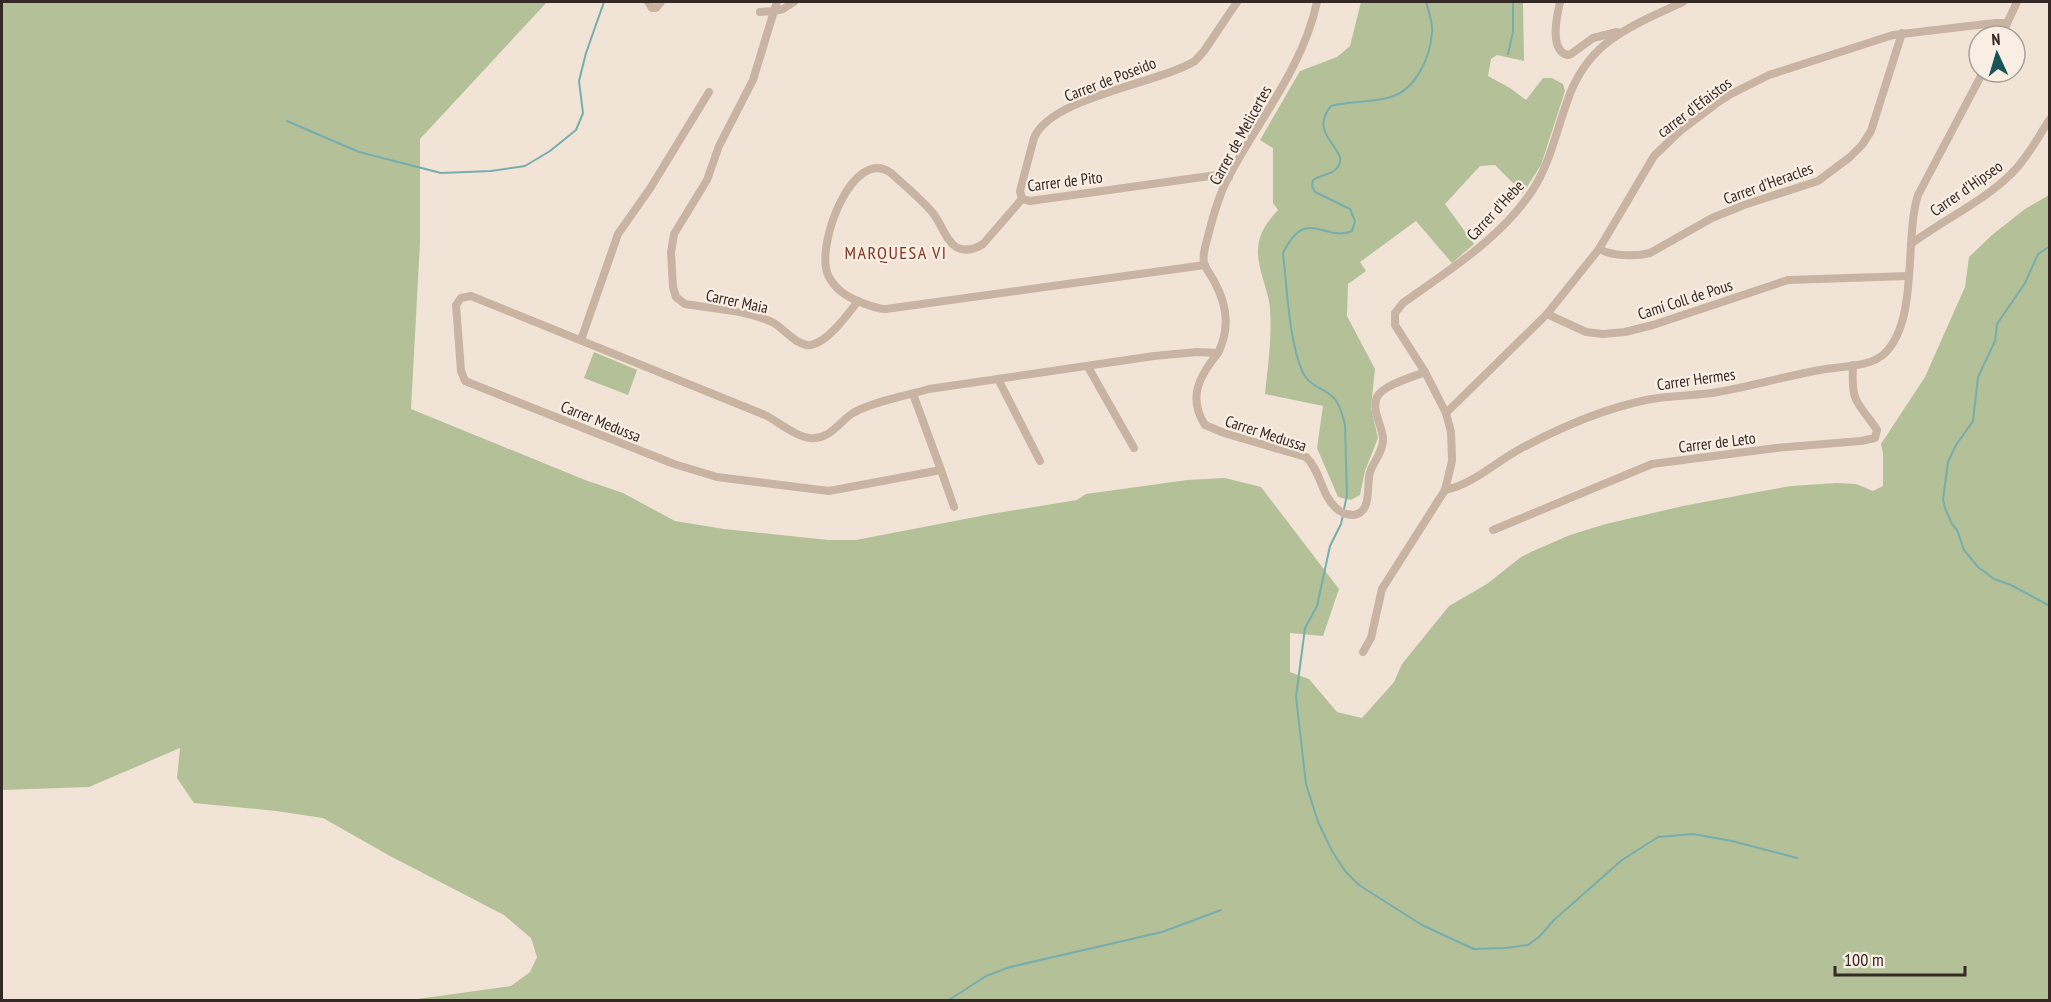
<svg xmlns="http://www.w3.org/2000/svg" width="2051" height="1002" viewBox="0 0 2051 1002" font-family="'PT Sans Narrow',sans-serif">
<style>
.green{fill:#b4c097}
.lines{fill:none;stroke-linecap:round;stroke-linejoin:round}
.stream{stroke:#76aeae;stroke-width:2}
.minor{stroke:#c9b3a3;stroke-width:8}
.labels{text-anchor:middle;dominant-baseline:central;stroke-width:4.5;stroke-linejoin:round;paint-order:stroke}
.street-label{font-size:16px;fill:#342925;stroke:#f9eee3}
.neighbourhood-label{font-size:18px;letter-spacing:1.5px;fill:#84321e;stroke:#f9eee3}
</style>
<rect width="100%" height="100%" fill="#f1e4d7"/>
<g class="green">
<path d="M2,2H547L420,139V243L411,409L585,480L623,493L675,521L724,529L828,540H856L991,514L1077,500L1086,494L1187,480L1225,478L1261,487L1339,589L1323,636L1290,633V672L1309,679L1337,712L1362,718L1394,682L1402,664L1449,606L1487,584L1521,557L1533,551L1570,535L1606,524L1683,506L1752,493L1791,486L1837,483L1856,484L1873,491L1883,486V453L1881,444L1925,377L1965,287L1969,257L1992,235L2025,209L2049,195V1000H410L511,986L530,972L537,957L531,938L504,915L390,856L323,818L276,811L194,803L177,778L180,748L89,787L2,790Z"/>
<path d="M1361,2H1523L1524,61L1497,55L1491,59L1488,76L1510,88L1526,100L1543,78H1552L1563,84L1565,91L1541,165L1523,193L1495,165L1480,166L1445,204L1474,244L1452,263L1416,221L1360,262L1366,271L1348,284L1347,316L1375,369L1371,408L1378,438L1365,471L1360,495L1351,500L1338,497L1317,448L1323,406L1265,394C1268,366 1272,337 1270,310C1270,300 1266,291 1264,282C1254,251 1255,234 1278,210L1273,203V148L1260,140L1300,71L1337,57L1350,46Z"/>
<path d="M594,352L637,370L628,395L584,378Z"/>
</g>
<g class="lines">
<g class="stream">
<path d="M1508,54L1513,32V2"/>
<path d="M287,121L359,152L441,173L491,171L525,166L550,151L576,130L583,113L579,81L586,53L604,2"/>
<path d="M2050,246L2038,254L2025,283L1997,324L1995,341L1978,377L1973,421L1956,445L1948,462L1943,500L1945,508L1952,524L1957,530L1964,550L1978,567L1994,579L2011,585L2050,606"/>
<path d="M1344,509L1347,495L1345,425C1343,416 1340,406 1335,399C1325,388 1310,387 1303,373C1289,343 1287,287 1283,253C1307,205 1324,243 1352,231L1355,221L1350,209L1315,192L1312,186L1313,180C1320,175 1329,175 1335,170C1356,151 1305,137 1331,106C1350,101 1371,103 1391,97C1416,89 1430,58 1432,33C1433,23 1429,12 1426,2"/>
<path d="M1343,515L1341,524L1330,546L1317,606L1305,628L1296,697L1306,784L1318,822L1332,851L1345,871L1359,885L1422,925L1452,939L1474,949L1505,948L1528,945L1539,937L1554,920L1622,860L1658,837L1693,834L1732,841L1797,858"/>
<path d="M949,1000L986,976L1010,967L1162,932L1221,910"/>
</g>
<g class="minor">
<path d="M648,2L652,8H656L661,2"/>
<path d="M794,2L783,9L774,11L753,80L719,146L707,180L674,234L671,252L673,287L676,297L685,304C713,309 746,310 772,322C784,328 797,347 811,345C828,342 848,314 858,301"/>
<path d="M1560,2C1557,16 1549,49 1567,55L1571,54L1593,38L1617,32"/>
<path d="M760,12L774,11L777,2"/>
<path d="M2001,36L2017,2"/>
<path d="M1022,199L983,244C975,249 965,252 956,247C945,240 941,222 932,212C920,198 905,186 891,173C853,145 815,245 828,275C834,288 847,297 860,302C868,305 877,309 886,309L1205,265"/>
<path d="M1022,199L1020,191L1034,138C1051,97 1157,84 1195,61L1204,51L1237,2"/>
<path d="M1022,199L1030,201L1217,175L1229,177"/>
<path d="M1911,244C1943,220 1986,200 2013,172C2028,157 2038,137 2050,119"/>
<path d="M1599,249C1613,256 1634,257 1650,253L1712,218L1744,205L1818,181L1850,157L1862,145L1871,131L1902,33"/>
<path d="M1547,314L1586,332L1603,334L1625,332L1653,325L1788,280L1909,276"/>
<path d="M581,340L618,234L651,187L709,92"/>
<path d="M1218,353C1230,329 1227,305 1215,283C1212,276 1206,270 1204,263C1202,255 1206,244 1208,236C1213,216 1219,194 1229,176C1260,118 1303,67 1317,2"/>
<path d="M1088,367L1134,448"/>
<path d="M998,379L1040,461"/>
<path d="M913,394L941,470L829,491L717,477L674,464L465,381L461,371L456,305L461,298L471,296L765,415C779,422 794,436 810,438C830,440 839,422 853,413C871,402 909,395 929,389L1154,356L1197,352L1218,353C1200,375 1187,397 1205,425L1224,433L1306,457C1321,471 1321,495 1336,508C1341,513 1346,515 1353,515C1373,513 1366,485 1370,472C1374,461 1384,450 1383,438C1382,425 1371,410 1377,397C1383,385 1413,377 1425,372"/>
<path d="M1446,413L1547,314L1599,249L1654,156L1680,131L1717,103L1731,94L1769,75L1893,35L1995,23H2007"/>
<path d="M941,470L954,507"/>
<path d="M1445,490C1474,484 1494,463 1520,449C1559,428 1603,409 1646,400C1670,395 1695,396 1718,392C1753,386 1786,376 1820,370C1840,366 1870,368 1885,353C1919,319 1904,239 1918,195L1983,72"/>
<path d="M1493,530L1652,464L1776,448L1861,441L1875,438L1877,430C1857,400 1851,405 1853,365"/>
<path d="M1363,652L1371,638L1382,589L1445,490L1452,461L1451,432L1446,413L1425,372L1395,325V313L1403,303C1449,270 1500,239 1532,191C1550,164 1556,132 1567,102C1587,41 1630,27 1683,2"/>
</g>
</g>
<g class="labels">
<g class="street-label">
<text transform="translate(1110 79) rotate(-21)">Carrer de Poseido</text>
<text transform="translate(1694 107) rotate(-37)">carrer d'Efaistos</text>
<text transform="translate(1240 135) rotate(-61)">Carrer de Melicertes</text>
<text transform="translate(1065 181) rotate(-7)">Carrer de Pito</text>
<text transform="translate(1768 183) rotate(-20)">Carrer d'Heracles</text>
<text transform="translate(1966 188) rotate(-35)">Carrer d'Hipseo</text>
<text transform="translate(1495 210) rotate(-47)">Carrer d'Hebe</text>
<text transform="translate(1685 299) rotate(-18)">Camí Coll de Pous</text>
<text transform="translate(737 301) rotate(12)">Carrer Maia</text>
<text transform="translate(1696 379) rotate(-8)">Carrer Hermes</text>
<text transform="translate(601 421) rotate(22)">Carrer Medussa</text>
<text transform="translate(1266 433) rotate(18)">Carrer Medussa</text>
<text transform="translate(1717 442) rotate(-7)">Carrer de Leto</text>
</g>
<g class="neighbourhood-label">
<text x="896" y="252">MARQUESA VI</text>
</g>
</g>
<rect width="2051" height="1002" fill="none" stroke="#342925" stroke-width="6"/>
<g transform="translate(1997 54) rotate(356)"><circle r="28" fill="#f9eee3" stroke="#aa9f97" stroke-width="1.5"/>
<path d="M0-4.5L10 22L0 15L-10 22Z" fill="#1b5456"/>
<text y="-9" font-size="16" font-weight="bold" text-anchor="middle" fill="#342925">N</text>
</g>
<path d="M1835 966v9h130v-9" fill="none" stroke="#342925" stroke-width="3"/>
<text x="1844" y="966" font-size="18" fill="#342925" stroke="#f9eee3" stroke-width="4.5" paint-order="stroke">100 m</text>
</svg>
